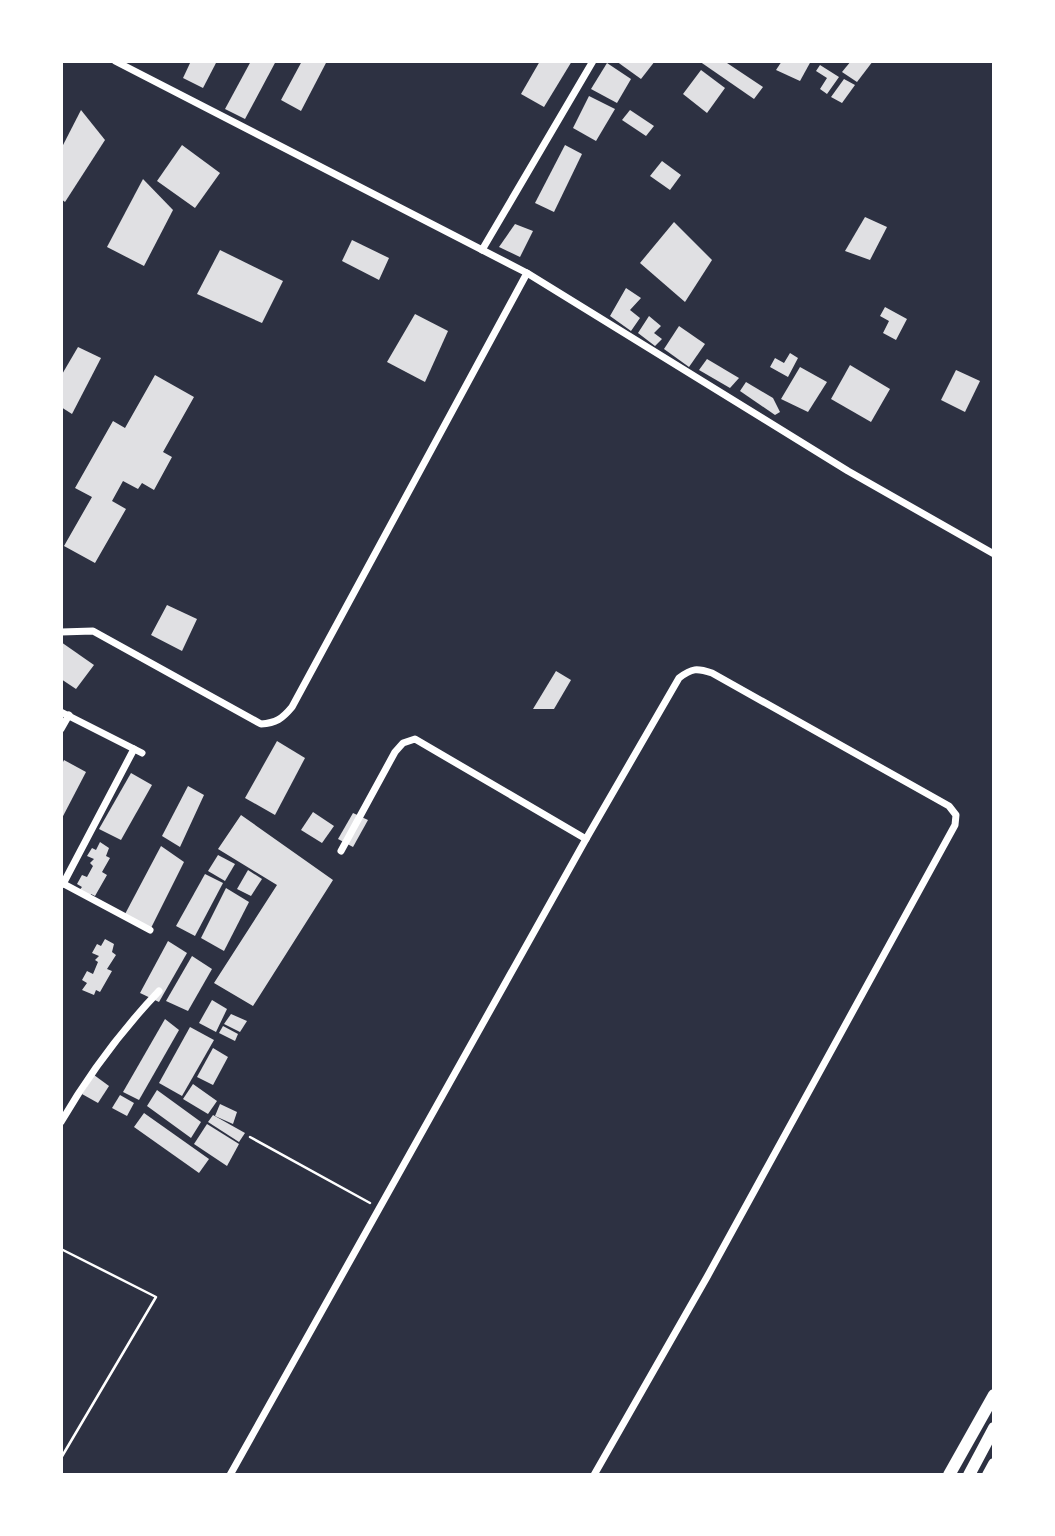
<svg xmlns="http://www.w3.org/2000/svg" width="1055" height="1536" viewBox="0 0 1055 1536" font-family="Poppins,sans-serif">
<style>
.building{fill:#e0e0e3}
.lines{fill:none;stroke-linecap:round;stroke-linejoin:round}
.path{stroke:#fff;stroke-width:2.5}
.minor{stroke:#fff;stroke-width:7}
.primary{stroke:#fff;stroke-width:12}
</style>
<rect width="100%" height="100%" fill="#2d3142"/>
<g class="building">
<path d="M191,61H217L203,88L183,78Z"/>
<path d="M251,61H276L245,119L225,109Z"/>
<path d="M302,61H327L301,111L281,100Z"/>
<path d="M540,61H572L544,107L521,94Z"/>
<path d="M616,61H655L641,79Z"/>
<path d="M699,61H724L763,87L754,99Z"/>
<path d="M782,61H811L800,81L776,70Z"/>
<path d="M851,61H873L857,82L842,72Z"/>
<path d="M607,63L631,79L617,103L591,89Z"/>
<path d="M820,65L839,77L827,94L820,89L827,78L816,71Z"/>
<path d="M701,70L725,88L707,113L683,94Z"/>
<path d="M844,79L855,85L842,103L831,97Z"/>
<path d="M589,96L615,109L596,141L573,128Z"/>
<path d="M81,110L105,140L65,202L61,199V149Z"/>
<path d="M630,110L654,126L646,136L622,120Z"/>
<path d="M182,145L220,173L195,208L157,181Z"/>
<path d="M565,145L582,154L554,212L535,203Z"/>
<path d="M662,161L681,175L670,190L650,176Z"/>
<path d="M143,179L173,210L144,266L107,247Z"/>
<path d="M865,217L887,227L870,260L845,251Z"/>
<path d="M674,222L712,260L685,302L640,263Z"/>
<path d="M515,224L533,231L520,257L499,247Z"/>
<path d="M352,240L389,258L379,280L342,261Z"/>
<path d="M220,250L283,281L262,323L197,294Z"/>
<path d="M626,288L641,298L630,310L640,318L631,331L610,316Z"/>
<path d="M885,307L907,319L896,340L883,333L889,321L880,316Z"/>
<path d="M415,314L448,331L425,382L387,362Z"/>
<path d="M649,316L661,326L654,333L662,339L655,346L638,333Z"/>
<path d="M679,326L705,344L689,367L664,349Z"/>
<path d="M78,347L101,358L72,414L61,407V376Z"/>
<path d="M790,353L798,358L788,377L770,367L775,358L784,363Z"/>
<path d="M707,359L739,378L730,388L699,370Z"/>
<path d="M850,365L890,389L871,422L831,399Z"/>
<path d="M800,367L827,382L808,412L781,399Z"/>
<path d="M956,370L980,381L965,412L941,400Z"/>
<path d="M155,375L194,397L163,452L172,457L154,490L142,483L138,489L123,481L112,501L126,509L95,563L64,546L92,497L75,488L113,421L125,428Z"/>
<path d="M746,382L773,398L780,412L775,415L740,391Z"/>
<path d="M167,605L197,619L182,651L151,635Z"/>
<path d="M61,642L94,665L76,689L61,679Z"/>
<path d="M556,671L571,680L554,709H533Z"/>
<path d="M277,741L305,758L275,815L245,798Z"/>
<path d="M64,760L86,772L61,820V766Z"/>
<path d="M131,773L152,785L121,840L99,829Z"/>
<path d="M188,786L204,795L180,847L162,836Z"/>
<path d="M313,812L334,826L322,843L301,830Z"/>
<path d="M353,813L368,820L353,847L338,839Z"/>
<path d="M241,815L333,880L253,1006L214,983L277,885L218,849Z"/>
<path d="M100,842L109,848L106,856L110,858L102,872L107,875L95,896L91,894L89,899L77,893L82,887L77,884L82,875L87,877L93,866L90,863L94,859L87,856L92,848L96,850Z"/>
<path d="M161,846L184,862L150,930L124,916Z"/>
<path d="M218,855L235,864L225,881L208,871Z"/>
<path d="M248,870L262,879L251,896L237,889Z"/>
<path d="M205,874L223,883L195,936L176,926Z"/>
<path d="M226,888L249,902L224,951L201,938Z"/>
<path d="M105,939L114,944L112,952L116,955L107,969L112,971L100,992L96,990L94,995L82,990L87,983L82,980L87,971L93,974L98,962L95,960L99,956L92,953L97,944L101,946Z"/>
<path d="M168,941L187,953L159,1002L140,993Z"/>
<path d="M192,956L212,969L188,1011L166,1001Z"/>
<path d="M212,1000L227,1009L216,1032L199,1023Z"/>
<path d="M231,1014L247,1021L240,1032L224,1024Z"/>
<path d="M165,1019L179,1030L139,1100L123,1092Z"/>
<path d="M223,1026L238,1034L235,1041L219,1033Z"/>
<path d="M190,1027L214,1040L182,1096L159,1083Z"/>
<path d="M213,1048L228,1057L213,1085L197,1077Z"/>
<path d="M94,1075L109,1086L98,1103L82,1094Z"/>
<path d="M193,1084L217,1101L208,1114L183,1099Z"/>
<path d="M157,1090L201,1122L191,1138L147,1106Z"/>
<path d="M120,1095L134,1103L127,1116L112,1108Z"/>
<path d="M220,1104L237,1112L233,1124L215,1116Z"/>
<path d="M144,1113L209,1159L199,1173L134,1127Z"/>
<path d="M213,1115L245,1133L239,1142L208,1122Z"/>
<path d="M207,1124L239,1144L227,1166L194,1144Z"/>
</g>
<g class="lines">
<g class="path">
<path d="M250,1137L370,1203"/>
<path d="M61,1249L156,1297L61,1458"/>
</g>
<g class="minor">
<path d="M115,61L527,273L848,471L994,554"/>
<path d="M482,250L593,61"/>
<path d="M61,632L93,631L261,724C276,723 282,719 292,707L527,273"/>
<path d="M61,712L142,753"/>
<path d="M61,729L69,715"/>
<path d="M341,851L395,752L403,743L415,739L586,839"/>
<path d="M62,883L150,930"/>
<path d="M63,884L134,749"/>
<path d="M61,1122C89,1074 121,1031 159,991"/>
<path d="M230,1475L586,839L679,678C692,668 697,668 712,673L949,806L956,815L955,825L707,1277L594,1475"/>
</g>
<g class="primary">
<path d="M949,1475L994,1395"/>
<path d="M969,1475L994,1428"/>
<path d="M988,1475L994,1464"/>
</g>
</g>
<rect width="1055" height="1536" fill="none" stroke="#ffffff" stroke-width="126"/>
</svg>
